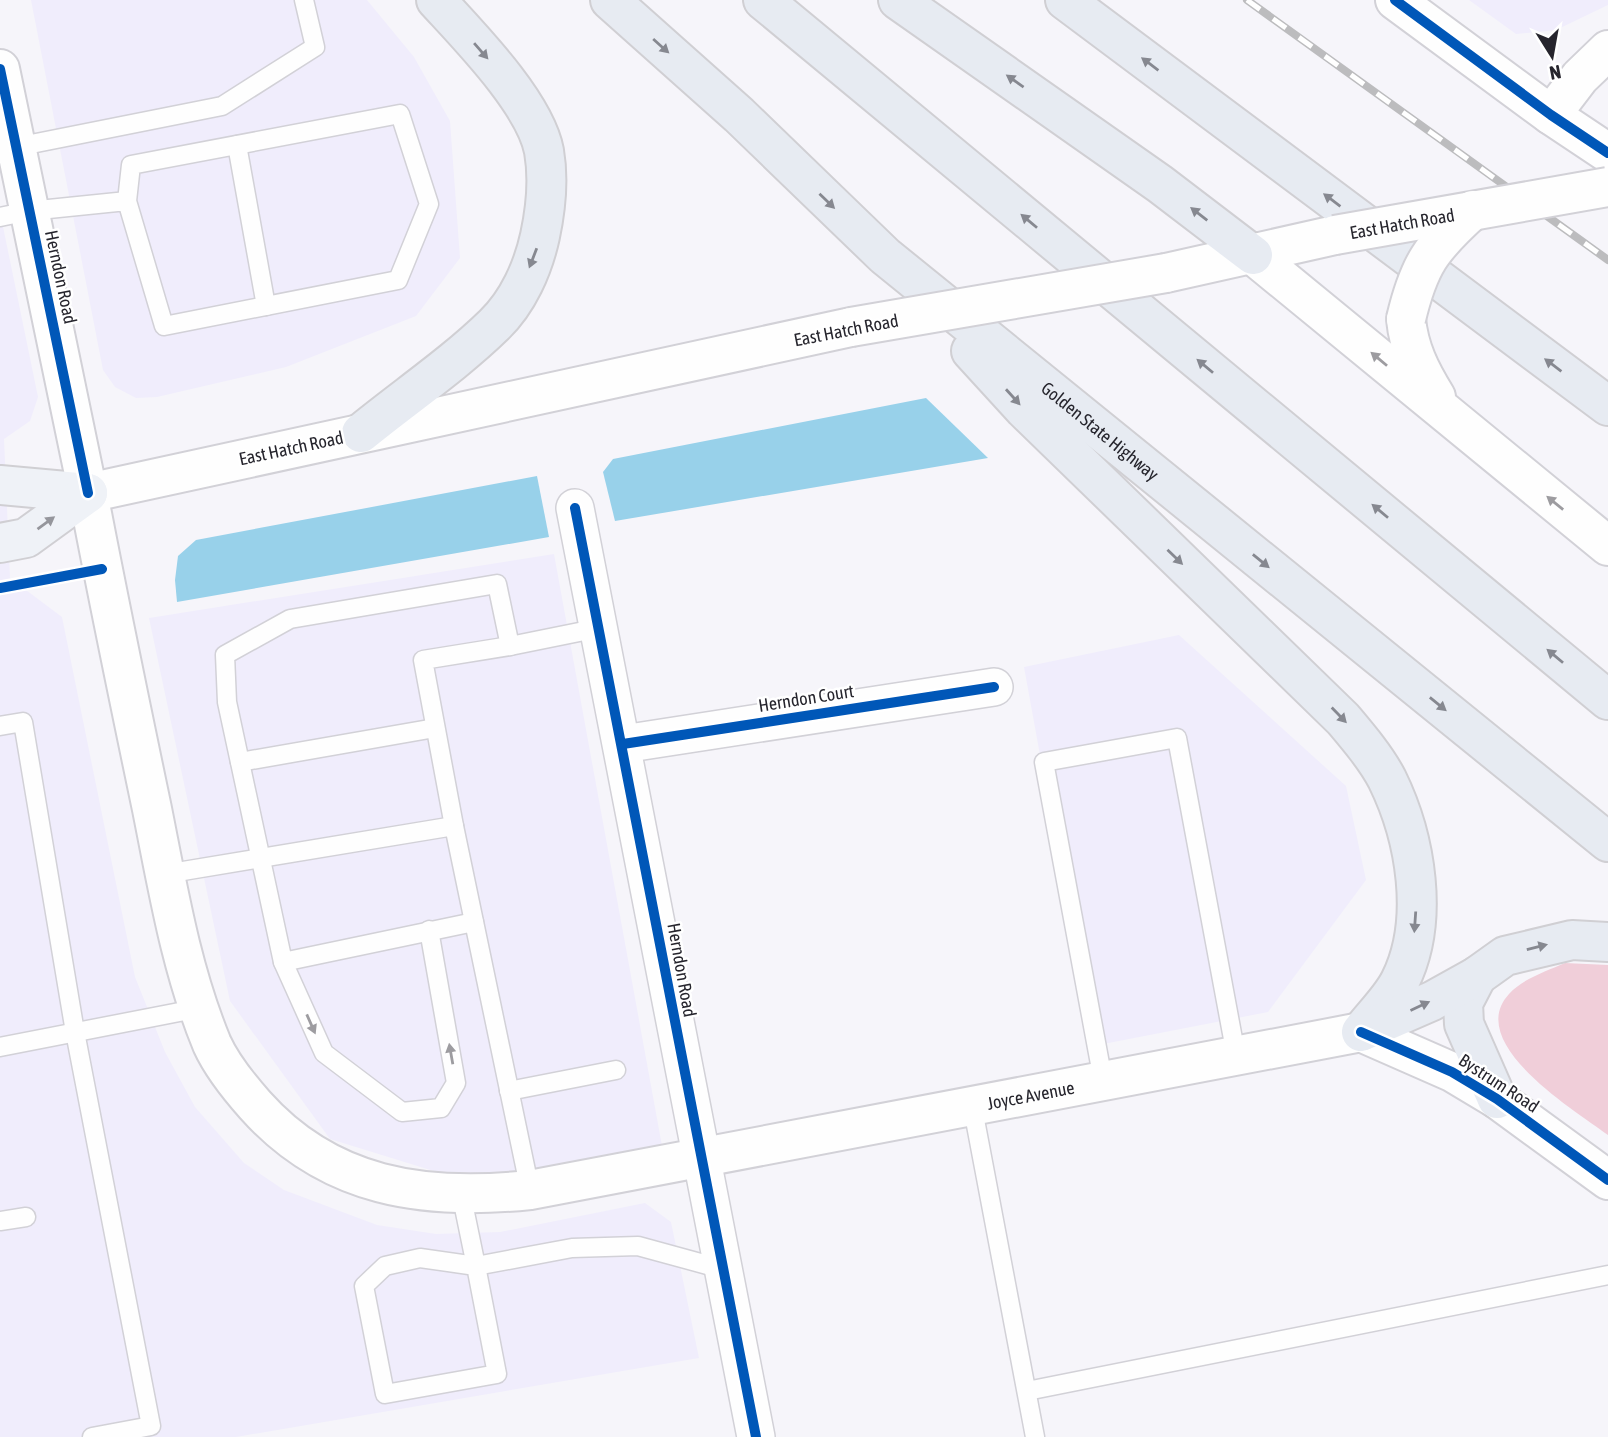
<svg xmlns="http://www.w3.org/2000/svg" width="1608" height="1437" viewBox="0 0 1608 1437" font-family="'Asap Condensed',sans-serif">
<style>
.built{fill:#f0edfc}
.green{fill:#f0ced9}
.water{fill:#98d1ea}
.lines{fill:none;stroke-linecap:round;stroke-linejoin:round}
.service-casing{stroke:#d2d1d7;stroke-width:21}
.minor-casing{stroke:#d2d1d7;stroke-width:40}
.tertiary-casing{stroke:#d2d1d7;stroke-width:42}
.secondary-casing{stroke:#d2d1d7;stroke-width:42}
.primary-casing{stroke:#d0cfd3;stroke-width:42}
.motorway-casing{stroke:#d0cfd3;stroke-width:42}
.service{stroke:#fefefe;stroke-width:18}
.minor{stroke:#fefefe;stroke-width:37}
.tertiary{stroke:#fefefe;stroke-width:38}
.secondary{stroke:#fefefe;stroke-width:38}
.primary{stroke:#eff2f7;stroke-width:38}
.motorway{stroke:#e7ebf2;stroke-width:38}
.rail-casing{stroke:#bcbcbe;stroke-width:8}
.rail{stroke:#fff;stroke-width:5;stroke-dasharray:16;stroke-linecap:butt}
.secondary-bridge-casing{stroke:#d2d1d7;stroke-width:42;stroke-linecap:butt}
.secondary-bridge{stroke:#fefefe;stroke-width:38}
.cycleway-casing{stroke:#fff;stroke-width:15}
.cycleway{stroke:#0057b8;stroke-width:10}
.oneway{fill:#868890}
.oneway2{fill:#9d9ca0}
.oneway3{fill:#95969c}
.labels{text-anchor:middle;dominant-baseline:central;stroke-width:5;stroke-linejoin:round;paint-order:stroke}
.street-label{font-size:18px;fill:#26252d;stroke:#fff}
</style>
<rect width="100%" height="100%" fill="#f6f5fa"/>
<g class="built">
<path d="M31,0H367L414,57L450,121L460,258L416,316L286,367L157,397L136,398L115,387L103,370Z"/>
<path d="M1469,0H1608V5L1556,30L1516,34Z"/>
<path d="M0,212L38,397L30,421L4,439L10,578L62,617L135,977L165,1052L195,1107L244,1163L284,1190L377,1225L436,1234L500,1232L645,1203L671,1222L699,1358L236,1437H0Z"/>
<path d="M554,554L662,1146L466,1181L330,1139L230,1001L149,618Z"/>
<path d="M1179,635L1346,786L1366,880L1268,1012L1093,1046L1024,667Z"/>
</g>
<path class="green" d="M1565,963L1608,965V1135C1574,1110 1464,1043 1509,994C1522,979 1547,971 1565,963Z"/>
<g class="water">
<path d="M926,398L988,458L615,521L603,472L613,459Z"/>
<path d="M537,476L549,537L177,602L175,580L178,556L196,540Z"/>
</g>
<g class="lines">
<g class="service-casing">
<g id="service">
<path d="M237,145L266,306"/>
<path d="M16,147L222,106L315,47L304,0"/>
<path d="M0,217L29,211L127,201L164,326L398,280L429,204L400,114L131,165L127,201"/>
<path d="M510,646L599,628"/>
<path d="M0,726L23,722L75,1032L151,1426L92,1437"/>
<path d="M240,762L435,728"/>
<path d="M165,874L454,826L530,1190"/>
<path d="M429,930L456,1083L441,1108L402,1112L324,1053L283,962L227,702L225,655L290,619L497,584L510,646L423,660L454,826"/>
<path d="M283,962L474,922"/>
<path d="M0,1047L200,1008"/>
<path d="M1103,1080L1044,762L1177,738L1236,1055"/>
<path d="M509,1091L616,1070"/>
<path d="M972,1104L1035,1437"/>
<path d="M461,1193L476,1266L572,1248L638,1246L722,1269"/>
<path d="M0,1221L26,1217"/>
<path d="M420,1258L476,1266L497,1374L385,1394L364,1286L385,1266Z"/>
<path d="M1027,1391L1608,1275"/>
</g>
</g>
<g class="minor-casing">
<g id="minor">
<path d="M575,508L756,1437"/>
<path d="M623,744L994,687"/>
</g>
</g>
<g class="tertiary-casing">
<g id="tertiary">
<path d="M1395,0L1551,115L1608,153"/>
<path d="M0,69L88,493"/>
<path d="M1551,115L1580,77L1608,50"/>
<path d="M1361,1032L1452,1072L1497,1099L1608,1180"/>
</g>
</g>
<g class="secondary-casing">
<g id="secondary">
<path d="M1253,255L1608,546"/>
<path d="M1166,273L1335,235"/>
<path d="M1406,319C1409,349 1420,371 1436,397"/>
<path id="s1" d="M851,327L88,493C108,598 130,704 152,809C168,889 181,969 212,1044C222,1066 239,1087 255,1105C329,1188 424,1201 530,1190L1361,1032"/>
</g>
</g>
<g class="primary-casing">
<g id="primary">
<path d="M0,485L88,493"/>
<path d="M0,543L26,538L88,493"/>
</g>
</g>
<g class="motorway-casing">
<g id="motorway">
<path id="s2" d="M610,0L739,115L885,256L1608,842"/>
<path d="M763,0L1608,700"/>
<path d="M898,0L1160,184L1253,255"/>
<path d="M1065,0L1608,406"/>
<path d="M971,351L1024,409L1343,719C1359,738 1376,758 1387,779C1416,838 1430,921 1400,981C1391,999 1373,1016 1361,1032"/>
<path d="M361,433C405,397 454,364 494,325C518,302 533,268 540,236C546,208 549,180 544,151C535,103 469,36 436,0"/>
<path d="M1477,976L1463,1003L1464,1024L1497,1099"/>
<path d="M1363,1031L1432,1001L1477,976L1505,956L1572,940L1608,942"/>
</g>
</g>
<use href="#service" class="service"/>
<use href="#minor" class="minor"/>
<use href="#tertiary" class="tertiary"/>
<use href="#secondary" class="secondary"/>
<use href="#primary" class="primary"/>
<use href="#motorway" class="motorway"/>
<g class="rail-casing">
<path id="rail" d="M1247,0L1608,260"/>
</g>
<use href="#rail" class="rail"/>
<g class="secondary-bridge-casing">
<g id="secondary-bridge">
<path id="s3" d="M1335,235L1608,187"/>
<path d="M1406,319C1419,264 1431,248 1473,210"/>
<path d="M851,327L1166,273"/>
</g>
</g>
<use href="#secondary-bridge" class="secondary-bridge"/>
<g class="cycleway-casing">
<g id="cycleway">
<path d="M1395,0L1551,115L1608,153"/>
<path d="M0,69L88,493"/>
<path d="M575,508L756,1437"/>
<path d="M0,588L102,569"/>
<path d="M623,744L994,687"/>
<path d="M1361,1032L1452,1072L1497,1099L1608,1180"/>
</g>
</g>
<use href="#cycleway" class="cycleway"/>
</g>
<defs><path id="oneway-solid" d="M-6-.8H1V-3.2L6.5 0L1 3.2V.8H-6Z" transform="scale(1.75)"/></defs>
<g class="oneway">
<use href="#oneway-solid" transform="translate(661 46) rotate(42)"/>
<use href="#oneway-solid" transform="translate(481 51) rotate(49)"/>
<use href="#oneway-solid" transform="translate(1150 64) rotate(-143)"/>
<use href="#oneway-solid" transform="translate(1015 81) rotate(-145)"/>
<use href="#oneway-solid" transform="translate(1332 200) rotate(-143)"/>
<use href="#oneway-solid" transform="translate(827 201) rotate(44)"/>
<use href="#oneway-solid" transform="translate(1199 214) rotate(-142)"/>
<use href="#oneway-solid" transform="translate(1029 221) rotate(-140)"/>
<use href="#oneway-solid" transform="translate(533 258) rotate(111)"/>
<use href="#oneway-solid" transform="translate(1553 365) rotate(-143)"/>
<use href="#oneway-solid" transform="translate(1205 366) rotate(-140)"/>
<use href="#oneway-solid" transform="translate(1013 397) rotate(48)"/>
<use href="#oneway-solid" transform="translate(1380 511) rotate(-140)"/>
<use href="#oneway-solid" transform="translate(1175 557) rotate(44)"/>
<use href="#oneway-solid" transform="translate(1261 561) rotate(39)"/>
<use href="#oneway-solid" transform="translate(1555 656) rotate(-140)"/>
<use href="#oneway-solid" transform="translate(1438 704) rotate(39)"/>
<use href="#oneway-solid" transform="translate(1339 715) rotate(46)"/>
<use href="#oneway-solid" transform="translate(1415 922) rotate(94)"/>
<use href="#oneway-solid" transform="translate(1537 947) rotate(-14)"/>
<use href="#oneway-solid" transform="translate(1420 1006) rotate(-25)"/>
</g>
<g class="oneway2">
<use href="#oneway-solid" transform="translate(1379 359) rotate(-140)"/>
<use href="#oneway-solid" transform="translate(1555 503) rotate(-141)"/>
<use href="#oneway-solid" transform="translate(311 1024) rotate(66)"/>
<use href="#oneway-solid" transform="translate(451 1054) rotate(-100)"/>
</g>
<use class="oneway3" href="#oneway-solid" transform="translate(46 523) rotate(-36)"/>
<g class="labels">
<g class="street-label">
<text stroke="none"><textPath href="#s3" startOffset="68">East Hatch Road</textPath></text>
<text transform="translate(61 277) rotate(78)">Herndon Road</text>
<text transform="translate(846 330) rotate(-11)">East Hatch Road</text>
<text stroke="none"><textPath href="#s2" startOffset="653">Golden State Highway</textPath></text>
<text transform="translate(291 448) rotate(-12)">East Hatch Road</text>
<text transform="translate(806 698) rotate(-9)">Herndon Court</text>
<text transform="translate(682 970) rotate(80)">Herndon Road</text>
<text transform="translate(1499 1083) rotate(33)">Bystrum Road</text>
<text stroke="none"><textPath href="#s1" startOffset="2231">Joyce Avenue</textPath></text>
</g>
</g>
<g transform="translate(1552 56) rotate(169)" stroke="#ffffff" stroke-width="5" paint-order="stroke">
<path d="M0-5L12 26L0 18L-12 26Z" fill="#26252d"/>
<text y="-10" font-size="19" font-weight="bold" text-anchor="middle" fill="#26252d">N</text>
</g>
</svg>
